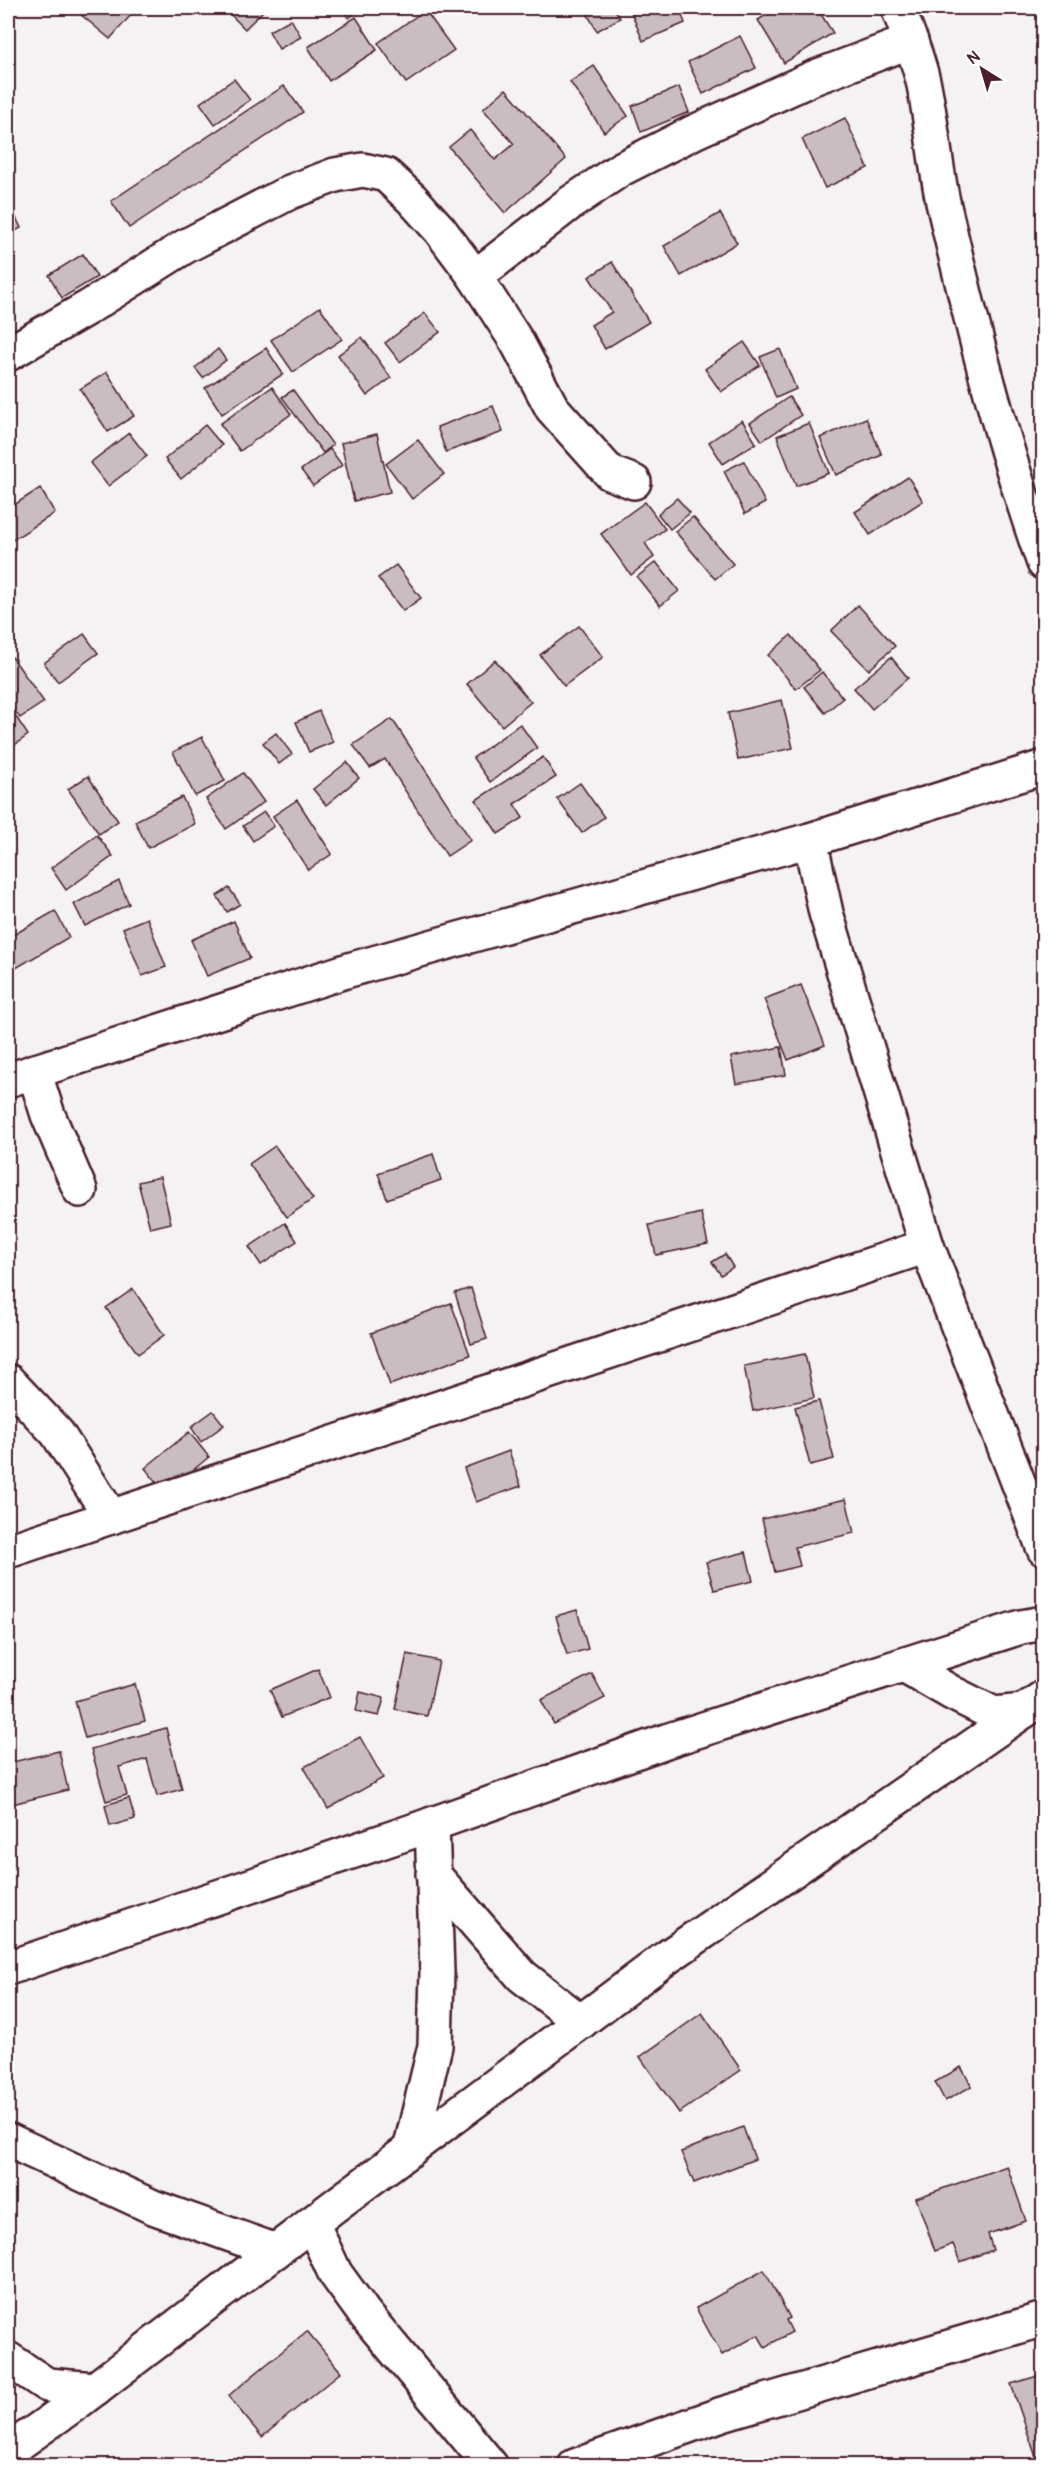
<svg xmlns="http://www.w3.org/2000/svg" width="1051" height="2473" viewBox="0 0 1051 2473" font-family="Pangolin,sans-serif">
	<rect width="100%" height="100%" fill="#f4f2f2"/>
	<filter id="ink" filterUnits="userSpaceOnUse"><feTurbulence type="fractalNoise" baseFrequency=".0167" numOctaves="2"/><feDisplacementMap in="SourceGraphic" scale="12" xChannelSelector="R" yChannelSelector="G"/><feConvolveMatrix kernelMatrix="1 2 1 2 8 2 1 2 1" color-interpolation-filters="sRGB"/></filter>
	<g filter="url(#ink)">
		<g fill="#cabdc1" stroke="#4a1f2b" stroke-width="1.5">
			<path d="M73 8H137L110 39Z"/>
			<path d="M224 8H266L245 29Z"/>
			<path d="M340 8H361L349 18Z"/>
			<path d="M584 8H614L620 18 597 31Z"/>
			<path d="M642 8H679L685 23 643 41 631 12Z"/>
			<path d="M778 8H817L833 33 784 63 758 20Z"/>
			<path d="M425 10 454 50 406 83 378 43Z"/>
			<path d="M356 17 377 50 329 81 308 47Z"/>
			<path d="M291 19 301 37 279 49 269 31Z"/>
			<path d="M740 36 756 68 703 94 688 62Z"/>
			<path d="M594 66 628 116 604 132 570 82Z"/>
			<path d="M234 79 250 100 215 124 200 103Z"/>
			<path d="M284 86 303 112 129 228 111 201Z"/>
			<path d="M679 87 689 112 641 132 632 106Z"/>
			<path d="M506 89 566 159 505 213 449 147 470 130 495 160 514 144 483 109Z"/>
			<path d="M845 118 868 168 825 188 802 139Z"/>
			<path d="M8 201 21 228 8 235Z"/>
			<path d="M720 213 737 243 681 276 664 246Z"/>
			<path d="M83 254 97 277 62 298 49 275Z"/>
			<path d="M612 262 649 322 605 349 591 325 612 312 589 277Z"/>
			<path d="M320 307 342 339 293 372 271 340Z"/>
			<path d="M425 313 440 332 400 362 385 343Z"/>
			<path d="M362 337 391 378 367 396 338 355Z"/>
			<path d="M744 342 760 365 721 392 705 369Z"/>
			<path d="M266 348 283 374 222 414 205 388Z"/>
			<path d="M218 349 226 360 203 378 195 368Z"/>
			<path d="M780 349 796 389 776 398 760 357Z"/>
			<path d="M107 372 134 416 108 432 80 389Z"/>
			<path d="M272 387 291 414 240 451 220 424Z"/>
			<path d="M293 390 333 445 323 453 282 397Z"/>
			<path d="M789 397 801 415 762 441 750 423Z"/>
			<path d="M493 406 503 432 446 452 437 427Z"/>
			<path d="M866 418 882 455 836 475 820 438Z"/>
			<path d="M742 420 756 443 723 464 709 442Z"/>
			<path d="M809 423 829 473 796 486 777 436Z"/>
			<path d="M205 425 222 445 181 479 165 459Z"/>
			<path d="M129 433 147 456 108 486 90 463Z"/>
			<path d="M377 434 390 492 354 501 341 443Z"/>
			<path d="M418 440 444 474 412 499 386 464Z"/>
			<path d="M330 449 342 465 313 486 301 470Z"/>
			<path d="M744 461 765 503 745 514 724 471Z"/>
			<path d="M908 477 923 501 870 535 855 512Z"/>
			<path d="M40 488 55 513 8 543V509Z"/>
			<path d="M677 498 690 513 670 529 658 514Z"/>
			<path d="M645 502 665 529 645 543 654 557 631 575 601 534Z"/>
			<path d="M693 517 733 564 715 579 675 531Z"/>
			<path d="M656 562 679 591 660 606 637 577Z"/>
			<path d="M396 565 421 598 403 611 378 578Z"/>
			<path d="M858 605 895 646 869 670 831 631Z"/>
			<path d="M579 626 603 657 564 686 540 655Z"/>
			<path d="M84 634 98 653 58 682 44 663Z"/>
			<path d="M791 635 820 670 796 689 768 655Z"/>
			<path d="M12 657 44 702 20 718 8 701V660Z"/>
			<path d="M891 657 908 678 872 709 854 688Z"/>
			<path d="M495 660 531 702 502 726 467 684Z"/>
			<path d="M822 672 843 698 825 713 804 687Z"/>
			<path d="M782 700 793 748 738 760 728 713Z"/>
			<path d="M319 711 333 742 309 752 296 722Z"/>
			<path d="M14 714 28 735 8 750V719Z"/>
			<path d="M392 719 471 840 447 856 385 759 370 768 353 745Z"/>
			<path d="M520 724 537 748 490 782 473 758Z"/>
			<path d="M276 733 292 754 279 764 263 743Z"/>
			<path d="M202 737 225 781 195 796 173 752Z"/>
			<path d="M543 757 556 777 514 804 523 818 498 834 476 800Z"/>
			<path d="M347 762 359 778 326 805 313 789Z"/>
			<path d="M243 773 264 802 226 829 206 799Z"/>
			<path d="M88 776 118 821 99 834 68 789Z"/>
			<path d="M580 783 604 817 582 833 557 799Z"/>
			<path d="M182 797 195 824 148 848 135 821Z"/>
			<path d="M297 800 332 854 308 870 273 816Z"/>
			<path d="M264 812 274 826 253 841 243 826Z"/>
			<path d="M97 835 113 856 66 890 51 868Z"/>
			<path d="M119 881 129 904 85 926 74 904Z"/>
			<path d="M229 888 240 904 227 912 217 896Z"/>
			<path d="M55 911 69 937 16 968 8 954V938Z"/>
			<path d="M147 918 166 967 142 976 123 928Z"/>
			<path d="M234 921 250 958 207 976 191 940Z"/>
			<path d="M801 985 825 1045 788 1060 764 999Z"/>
			<path d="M781 1047 786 1075 736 1084 731 1057Z"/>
			<path d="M275 1146 313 1199 287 1217 249 1164Z"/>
			<path d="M433 1154 441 1180 387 1199 378 1173Z"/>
			<path d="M160 1177 171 1223 150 1228 138 1182Z"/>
			<path d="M701 1213 708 1244 656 1255 649 1225Z"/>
			<path d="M285 1223 297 1241 261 1265 249 1247Z"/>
			<path d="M725 1254 733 1267 721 1275 712 1262Z"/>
			<path d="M471 1288 487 1339 471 1344 455 1293Z"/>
			<path d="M133 1289 164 1335 138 1354 106 1308Z"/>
			<path d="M451 1303 470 1355 390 1385 371 1333Z"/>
			<path d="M805 1354 814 1398 753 1411 744 1366Z"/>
			<path d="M819 1401 834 1459 810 1465 795 1407Z"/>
			<path d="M213 1411 224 1425 201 1442 191 1427Z"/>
			<path d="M189 1432 209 1457 165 1493 145 1468Z"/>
			<path d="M509 1451 521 1486 476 1502 464 1468Z"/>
			<path d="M846 1499 854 1533 795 1547 800 1566 775 1572 762 1519Z"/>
			<path d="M746 1552 753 1581 714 1590 706 1562Z"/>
			<path d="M577 1610 588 1649 567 1655 556 1616Z"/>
			<path d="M407 1654 439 1661 427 1716 395 1709Z"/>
			<path d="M318 1669 330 1697 282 1717 270 1690Z"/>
			<path d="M592 1674 605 1698 554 1724 541 1700Z"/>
			<path d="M135 1684 145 1721 85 1738 75 1701Z"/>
			<path d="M360 1692 384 1698 379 1716 356 1711Z"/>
			<path d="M166 1728 182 1789 157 1796 147 1759 119 1767 127 1795 106 1801 91 1749Z"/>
			<path d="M360 1737 383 1778 328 1809 304 1767Z"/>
			<path d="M59 1751 68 1790 12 1804 8 1784V1763Z"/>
			<path d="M129 1798 135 1819 110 1826 105 1805Z"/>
			<path d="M702 2013 741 2070 679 2113 640 2057Z"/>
			<path d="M961 2067 972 2086 945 2101 935 2082Z"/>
			<path d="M743 2127 755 2159 694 2183 681 2152Z"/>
			<path d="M1007 2166 1026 2221 988 2234 993 2250 960 2262 953 2244 935 2251 916 2198Z"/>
			<path d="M764 2270 790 2318 786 2320 792 2332 765 2347 758 2335 722 2355 696 2308Z"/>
			<path d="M307 2331 341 2372 262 2437 228 2396Z"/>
			<path d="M1044 2374V2455L1036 2457 1011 2384Z"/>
		</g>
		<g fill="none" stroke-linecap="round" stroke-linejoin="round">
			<defs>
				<g id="minor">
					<path d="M898 8C908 33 918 59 924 85 932 124 935 164 943 202 971 323 1002 445 1044 563"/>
					<path d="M475 277 569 204 621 169 694 132 813 78 911 41"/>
					<path d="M8 354 89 307 184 247 290 192 335 175 363 170 386 175 412 199 440 230 475 277 517 342 552 408 610 473 634 482"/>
					<path d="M810 840 826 913 927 1246 1044 1549"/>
					<path d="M34 1071 48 1115 80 1190"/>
					<path d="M8 1080 349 970 810 840 1044 767"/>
					<path d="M8 1381 57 1433 111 1517"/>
					<path d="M8 1551 927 1246"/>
					<path d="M904 1665 952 1693 994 1714 1024 1711"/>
					<path d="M433 1874 522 1976 581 2022"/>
					<path d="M8 1968 413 1831 666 1741 1021 1627 1044 1623"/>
					<path d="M8 2140 153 2207 276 2251"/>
					<path d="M410 2150 435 2046 437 1972 432 1824"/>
					<path d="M312 2223 335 2273 364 2313 491 2466"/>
					<path d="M8 2359 47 2385 95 2389"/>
					<path d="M8 2451 79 2401 333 2207 666 1958 1044 1697"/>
					<path d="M575 2466 722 2414 1044 2319"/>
				</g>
			</defs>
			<use href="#minor" stroke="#4a1f2b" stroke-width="38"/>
			<use href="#minor" stroke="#fff" stroke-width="33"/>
		</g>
	</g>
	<rect width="1051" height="2473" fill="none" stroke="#fff" stroke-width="30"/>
	<rect x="15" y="15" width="1021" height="2443" fill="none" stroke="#4a1f2b" stroke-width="2" filter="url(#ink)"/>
	<g transform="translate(982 69) rotate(323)" stroke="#ffffff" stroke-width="4.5" paint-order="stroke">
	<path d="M0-4.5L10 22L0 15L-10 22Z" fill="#4a1f2b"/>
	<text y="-9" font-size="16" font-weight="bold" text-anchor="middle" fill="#4a1f2b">N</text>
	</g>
</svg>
